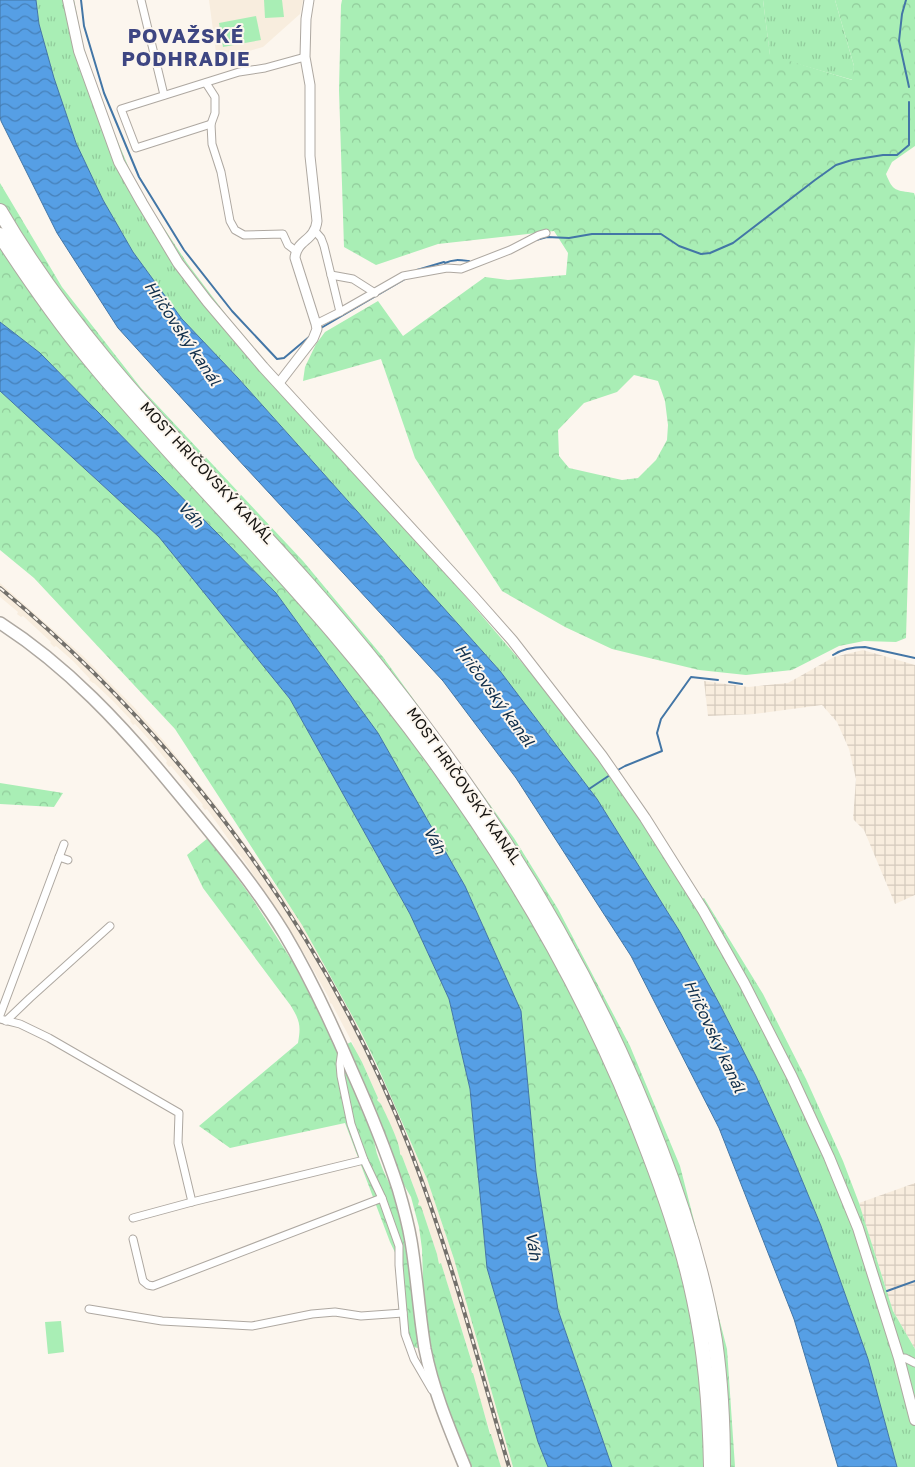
<svg xmlns="http://www.w3.org/2000/svg" width="915" height="1467" viewBox="0 0 915 1467" font-family="'Golos Text',sans-serif">
	<defs>
		<pattern id="industrial-grid" width="8" height="8" patternUnits="userSpaceOnUse" patternTransform="scale(1.25)"><rect width="8" height="8" fill="#f8edde"/><path d="M0 4h8M4 0v8" fill="none" stroke="#d4cabd"/></pattern>
		<pattern id="grass-tufts" width="24" height="20" patternUnits="userSpaceOnUse" patternTransform="scale(1.25)"><rect width="24" height="20" fill="#a9eeb5"/><path d="M3 7l-1-3M5 7V3M7 7l1-3M15 17l-1-3M17 17v-4M19 17l1-3" fill="none" stroke="#91cb9b"/></pattern>
		<pattern id="forest-crowns" width="20" height="18" patternUnits="userSpaceOnUse" patternTransform="scale(1.25)"><rect width="20" height="18" fill="#a9eeb5"/><path d="M2 6a3 3 0 1 1 6 0M12 15a3 3 0 1 1 6 0" fill="none" stroke="#91cb9b"/></pattern>
		<pattern id="water-waves" width="16" height="10" patternUnits="userSpaceOnUse" patternTransform="scale(1.25)"><rect width="16" height="10" fill="#569fe5"/><path d="M0 5q4-4 8 0t8 0" fill="none" stroke="#4680b8"/></pattern>
	</defs>
	<rect width="100%" height="100%" fill="#fcf6ee"/>
	<g fill="#f8edde">
		<path d="M209 0H303L300 14 263 47 217 60Z"/>
		<path d="M0 583 83 656 133 706 164 741 224 815 283 896 302 925 359 1028 386 1086 427 1179 454 1259 513 1467H501L471 1371 473 1365 441 1264H439L437 1254 427 1224 421 1207 418 1205 419 1201 402 1156 399 1153 400 1150 395 1137 381 1104 377 1100 378 1098 362 1062 355 1051 353 1044 335 1010 332 1004 330 1003 329 998 305 955 249 868 239 854 238 855 235 851 236 850 207 809 205 810 202 806 203 805 171 766 169 767 166 763 167 761 153 744 135 724 133 725 130 721 131 720 113 701 94 683H93L89 680 90 679 73 661 56 646 54 647 50 643 51 642 23 616 21 617 17 614 18 612 0 597Z"/>
	</g>
	<g fill="url(#industrial-grid)">
		<path d="M863 650 915 665V895L895 904 864 830 853 819 856 779 849 749 837 722 822 705 754 714 708 716 704 681 748 687 788 683 834 657Z"/>
		<path d="M915 1183V1349L893 1311 859 1203Z"/>
	</g>
	<g fill="url(#grass-tufts)">
		<path d="M36 0H74L83 45 102 104 131 173 154 213 187 263 227 316 552 698 619 787 693 904 704 898 763 994 806 1079 843 1161 859 1203 893 1311 915 1349V1467H897L868 1359 821 1226 790 1151 756 1076 720 1005 680 932 597 799 500 671 238 378 182 319 133 252 103 200 76 143 54 78 39 24Z"/>
		<path d="M763 0H835L854 66 853 80 770 56Z"/>
	</g>
	<g fill="url(#forest-crowns)" fill-rule="evenodd">
		<path d="M342 0H763L770 55 852 80 854 66 835 0H915V146L892 162 886 174C893 192 896 190 914 193L915 196V340L906 638 896 642 864 641 839 646 792 670 746 675 699 670 612 649 565 627 502 591 415 458 381 359 303 381 305 367 316 344 325 332 378 301 403 336 485 277 508 280 566 275 568 253 554 231 438 244 376 265 344 247 339 90 341 5ZM634 375 658 381 665 401 668 425 667 440 656 460 638 478 622 480 569 468 559 456 558 430 584 403 617 392Z"/>
		<path d="M0 183 62 287 141 388 303 561 383 657 514 838 558 909 630 1046 680 1166 727 1349 735 1467H612L558 1310 536 1172 521 1011 465 886 378 733 276 593 40 353 0 322Z"/>
		<path d="M0 391 159 537 290 699 410 914 449 999 470 1089 487 1268 538 1442 548 1467H513L454 1259 427 1179 377 1065 359 1028 327 970 302 925 175 729 34 578 0 550Z"/>
		<path d="M0 783 63 793 54 807 0 804Z"/>
		<path d="M208 838 252 898 294 964 336 1046 365 1115 373 1137 377 1154 383 1170 391 1187 402 1227 409 1270 418 1348 413 1347 408 1333 401 1265 390 1242 345 1123 230 1148 199 1126 298 1043C301 1026 300 1021 291 1006L203 888 187 855Z"/>
		<path d="M351 1042 362 1062 378 1098 377 1100 381 1104C386 1115 401 1144 400 1154L402 1156 419 1201 418 1205 421 1206 437 1254 439 1264 441 1263 473 1366 471 1369 472 1373H473L490 1434H491L501 1467H470L447 1410 432 1358 424 1308 422 1249 419 1227 411 1197 400 1178 364 1082 347 1044Z"/>
	</g>
	<g fill="#a9eeb5">
		<path d="M264 0H282L284 17 265 18Z"/>
		<path d="M256 16 261 40 223 47 219 23Z"/>
		<path d="M61 1321 64 1352 48 1354 45 1322Z"/>
	</g>
	<g fill="url(#water-waves)" stroke="#4376a6">
		<path d="M0 0H36L39 24 54 78 76 143 103 200 133 252 182 319 238 378 500 671 597 799 680 932 720 1005 756 1076 790 1151 821 1226 868 1359 897 1467H838L794 1319 719 1128 631 956 516 778 443 681 197 415 118 328 57 233 1 121 0 116Z"/>
		<path d="M0 322 40 353 276 593 378 733 465 886 521 1011 536 1172 558 1310 612 1467H548L538 1442 487 1268 470 1089 449 999 410 914 290 699 159 537 0 391Z"/>
	</g>
	<g fill="none" stroke-linecap="round" stroke-linejoin="round">
		<g stroke="#4376a6" stroke-width="2">
			<path d="M81 0 84 26 104 93 139 177 184 250 232 311 277 359 284 358 309 337"/>
			<path d="M906 0 902 14 899 41 909 87"/>
			<path d="M536 240 547 237 569 238 592 234H661L679 246 701 254 710 253 733 243 815 180 836 165 852 160 883 155H897L909 145V102"/>
			<path d="M417 270 444 262 445 263C453 259 460 260 469 261"/>
			<path d="M321 328 405 279"/>
			<path d="M833 655C842 649 854 647 865 647L915 658"/>
			<path d="M729 682 742 684"/>
			<path d="M616 771 625 766 662 751 657 733 661 719 691 677 718 680"/>
			<path d="M589 789 610 775"/>
			<path d="M887 1291 915 1281"/>
		</g>
		<defs>
			<g id="minor">
				<path d="M141 0 164 95"/>
				<path d="M206 83 215 97V113L211 124 212 144 221 172 230 221 235 230 244 235 283 234 288 245 296 251"/>
				<path d="M211 124 136 148 121 109 239 72 265 68 305 57"/>
				<path d="M315 231 321 238 324 246 340 312"/>
				<path d="M331 275 353 279 375 293"/>
				<path d="M316 324 340 312 403 276 447 268 461 269 510 250 539 235 546 233"/>
				<path d="M59 857 68 860"/>
				<path d="M0 1015 64 844"/>
				<path d="M0 1019 20 1024 49 1038 179 1113 178 1143 192 1202"/>
				<path d="M6 1021 30 998 110 926"/>
				<path d="M342 1050 340 1064 341 1076 351 1124 364 1160 382 1198 399 1246V1265L405 1334 414 1359 432 1390"/>
				<path d="M133 1218 192 1202 364 1160"/>
				<path d="M133 1239 143 1281 148 1285 153 1286 382 1198"/>
				<path d="M89 1309 162 1321 252 1326 312 1314 335 1312 361 1316 403 1313"/>
				<path d="M899 1358H905L915 1363"/>
			</g>
			<path id="tertiary" d="M279 383 313 339 317 329 316 324 295 258C296 240 315 241 317 221L310 156V85L305 57 306 19 309 0"/>
			<path id="secondary" d="M68 0 79 51 119 162 142 203 178 263 207 301 263 367 473 596 512 640 602 756 645 818 703 910 744 983 792 1077 829 1157 858 1228 899 1358 915 1420"/>
			<path id="primary" d="M0 623C67 666 122 725 173 787 212 834 252 881 284 933 310 977 332 1024 352 1071 369 1109 385 1148 398 1188 403 1205 408 1223 411 1241 417 1277 419 1313 425 1349 433 1390 449 1428 465 1467"/>
			<g id="motorway">
				<path d="M0 211C81 351 200 463 307 583 455 750 581 939 660 1148 684 1210 704 1275 715 1341 721 1383 723 1425 723 1467"/>
				<path d="M0 235C28 278 57 320 90 360 167 454 254 539 333 632 465 787 578 963 649 1154 667 1201 684 1250 694 1300 706 1355 710 1411 711 1467"/>
			</g>
		</defs>
		<use href="#minor" stroke="#aea8a1" stroke-width="9"/>
		<use href="#tertiary" stroke="#aea8a1" stroke-width="11"/>
		<use href="#secondary" stroke="#aea8a1" stroke-width="12"/>
		<use href="#primary" stroke="#aea8a1" stroke-width="14"/>
		<use href="#motorway" stroke="#aea8a1" stroke-width="16"/>
		<use href="#minor" stroke="#fff" stroke-width="7"/>
		<use href="#tertiary" stroke="#fff" stroke-width="9"/>
		<use href="#secondary" stroke="#fff" stroke-width="10"/>
		<use href="#primary" stroke="#fff" stroke-width="11"/>
		<use href="#motorway" stroke="#fff" stroke-width="14"/>
		<defs>
			<path id="rail" d="M0 588C181 738 324 930 410 1149 450 1253 478 1361 509 1467"/>
		</defs>
		<use href="#rail" stroke="#73706b" stroke-width="4"/>
		<use href="#rail" stroke="#fcf6ee" stroke-width="2" stroke-dasharray="5.5" stroke-linecap="butt"/>
	</g>
	<g text-anchor="middle" stroke-width="4" stroke-linejoin="round" paint-order="stroke">
		<g font-size="15" fill="#171512" stroke="#fcf6ee">
			<text transform="translate(207 473) rotate(47)" y="5">MOST HRIČOVSKÝ KANÁL</text>
			<text transform="translate(464 786) rotate(55)" y="5">MOST HRIČOVSKÝ KANÁL</text>
		</g>
		<g font-size="16" font-style="italic" fill="#102e4a" stroke="#fcf6ee">
			<text transform="translate(183 333) rotate(56)" y="6">Hričovský kanál</text>
			<text transform="translate(191 514) rotate(46)" y="6">Váh</text>
			<text transform="translate(495 695) rotate(54)" y="6">Hričovský kanál</text>
			<text transform="translate(435 840) rotate(62)" y="6">Váh</text>
			<text transform="translate(715 1036) rotate(65)" y="6">Hričovský kanál</text>
			<text transform="translate(534 1246) rotate(80)" y="6">Váh</text>
		</g>
		<g font-size="20" font-weight="bold" letter-spacing="1" fill="#3e4682" stroke="#fcf6ee">
			<text x="186" y="43">POVAŽSKÉ<tspan x="186" dy="23">PODHRADIE</tspan></text>
		</g>
	</g>
</svg>
